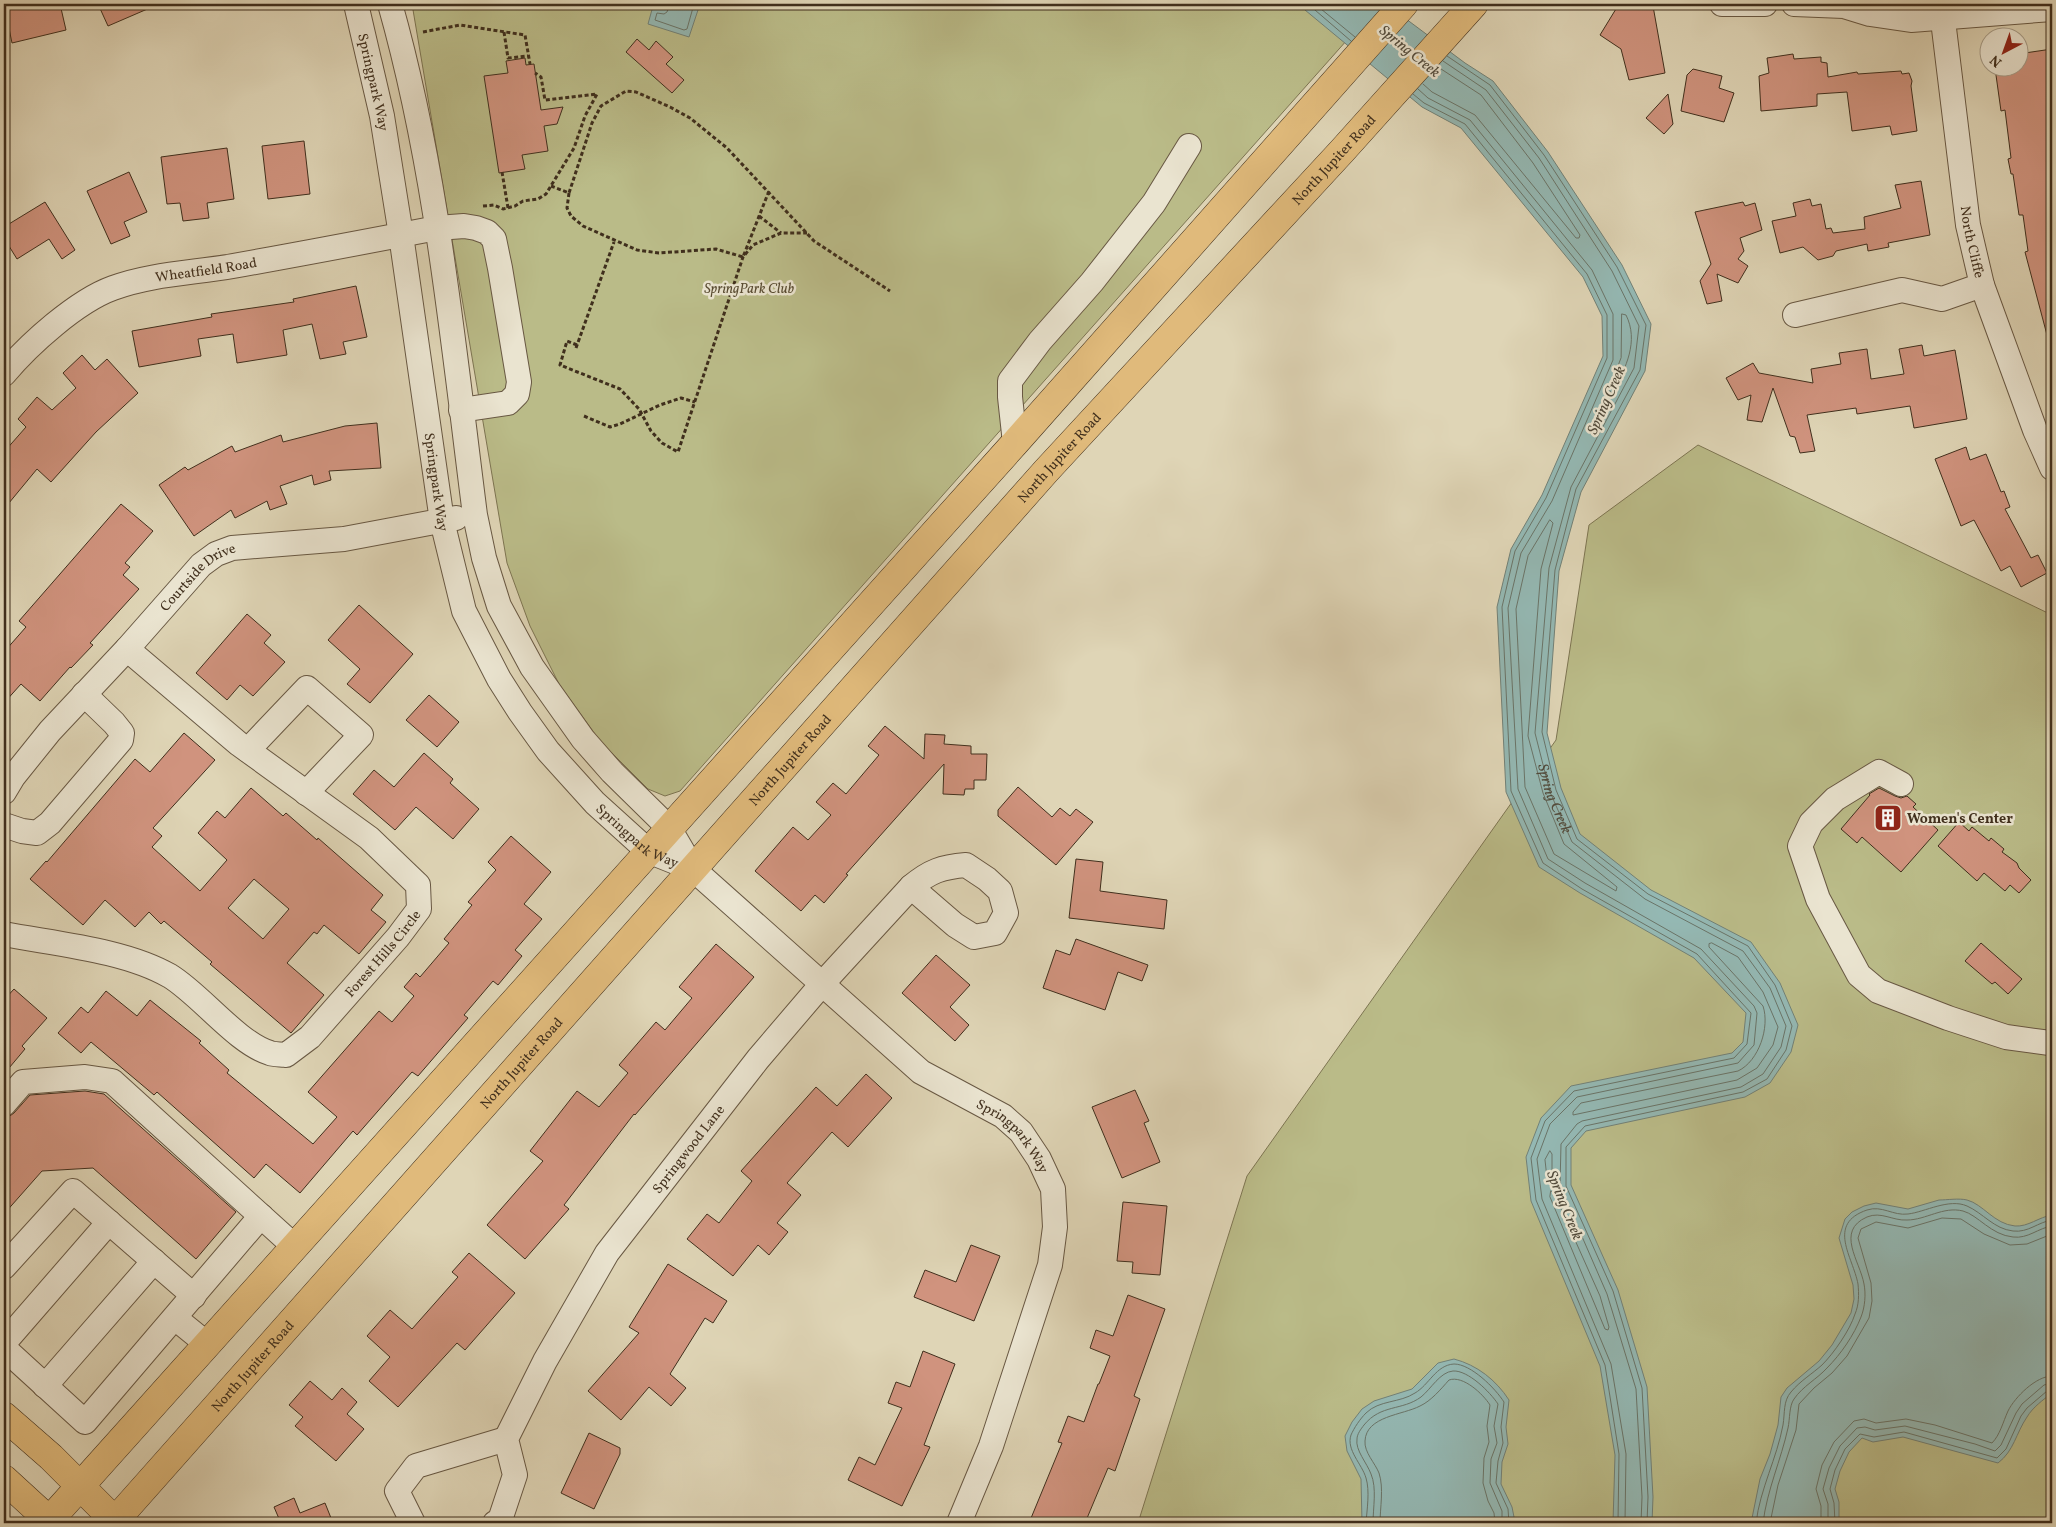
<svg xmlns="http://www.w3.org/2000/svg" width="2056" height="1527" viewBox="0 0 2056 1527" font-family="Vollkorn,serif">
	<rect width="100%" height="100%" fill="#dfd5b6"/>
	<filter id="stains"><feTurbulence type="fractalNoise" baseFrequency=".004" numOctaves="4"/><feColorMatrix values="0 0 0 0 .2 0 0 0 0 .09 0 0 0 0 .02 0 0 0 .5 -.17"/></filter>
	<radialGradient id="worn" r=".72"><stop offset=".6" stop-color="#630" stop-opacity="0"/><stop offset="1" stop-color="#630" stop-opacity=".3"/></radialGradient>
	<g fill="#babb88" stroke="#7d7552">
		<path d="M412 4H1379L680 791 665 796 648 789 600 741 559 684 530 626 507 563Z"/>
		<path d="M1698 445 2052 615V1523H1138L1247 1176 1556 740 1589 525Z"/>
	</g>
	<g fill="#94b8b3" stroke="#728177">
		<path d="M665 4H700L689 37 648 24 653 6 663 9Z"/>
		<path d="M1302 4H1386L1465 63 1493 81 1548 152 1622 265 1651 324 1645 371 1581 492 1559 571 1547 733 1561 788 1580 834 1651 890 1751 942 1780 983 1798 1025 1791 1052 1770 1083 1745 1097 1586 1131 1571 1148V1185L1618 1290 1647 1387 1653 1497 1652 1523H1613L1615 1455 1600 1366 1531 1201 1526 1157 1541 1118 1571 1086 1732 1053 1743 1042 1746 1013 1694 958 1580 893 1539 867 1506 792 1497 607 1511 549 1542 495 1603 356 1602 316 1583 277 1461 128 1422 107 1305 10Z"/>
		<path d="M1939 1200C1947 1200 1959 1198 1967 1200 1983 1204 1994 1224 2015 1226 2028 1227 2039 1217 2052 1215V1393C2043 1400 2033 1407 2027 1417 2016 1433 2014 1451 1998 1463L1903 1437 1873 1442 1862 1438 1849 1452 1840 1471 1835 1489 1839 1502V1523H1751L1760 1479 1770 1454 1778 1425 1781 1397 1787 1388 1819 1361 1832 1345 1851 1313 1854 1299 1853 1285 1839 1238 1845 1219 1852 1212 1864 1206 1876 1203 1908 1209Z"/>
		<path d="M1454 1359C1477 1365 1496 1380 1509 1400L1506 1427 1508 1444 1502 1462 1501 1484 1512 1507 1514 1517 1513 1523H1362L1361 1479 1347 1451 1345 1436 1352 1422 1362 1409 1374 1401 1412 1389 1438 1363Z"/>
	</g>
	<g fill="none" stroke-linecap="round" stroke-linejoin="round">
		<g stroke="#6a7468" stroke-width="1">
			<path d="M670 4 667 12 664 14 657 13 655 20 684 30 687 29 694 4"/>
			<path d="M1308 4 1351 41"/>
			<path d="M1315 4 1355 37"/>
			<path d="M1447 56 1490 85 1544 155 1617 267 1646 325 1640 370 1576 489 1555 570 1542 732 1556 790 1577 839 1648 894 1748 946 1775 985 1792 1026 1786 1050 1767 1079 1743 1092 1585 1126 1566 1147V1186L1613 1291 1642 1388 1648 1497 1647 1523"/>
			<path id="s1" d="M1443 61 1486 90 1539 158 1612 271 1639 326 1634 368 1571 487 1549 568 1535 733 1550 792 1572 842 1645 899 1743 951 1770 988 1786 1026 1781 1047 1763 1074 1741 1087 1582 1121 1577 1124 1561 1144 1560 1186 1607 1294 1636 1389 1642 1497 1641 1523"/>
			<path d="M1423 84 1432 92 1475 115 1576 238H1579L1580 235 1533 163 1481 95 1438 67"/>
			<path d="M1418 89 1428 98 1470 120 1592 270 1613 314V360L1552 501 1521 553 1508 608 1518 789 1548 859 1585 883 1701 949 1754 1006 1757 1013 1754 1045 1738 1063 1577 1097 1550 1124 1537 1159 1542 1199 1611 1364 1626 1454 1625 1523"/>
			<path d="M1413 94 1424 103 1465 124 1587 274 1607 315V358L1546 498 1515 551 1502 607 1511 791 1543 863 1582 889 1697 954 1751 1013 1747 1044 1734 1058 1574 1091 1545 1121 1531 1158 1536 1200 1605 1365 1619 1454 1618 1523"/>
			<path d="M1622 314 1626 315C1639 341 1626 368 1613 391L1611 393 1609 389 1621 358Z"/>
			<path d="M1550 520 1553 523 1541 569 1528 736 1543 793 1564 844 1617 887 1616 891 1554 854 1525 787 1516 609 1528 556Z"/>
			<path d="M1712 943 1738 957 1763 992 1778 1027 1773 1045 1757 1068 1737 1080 1573 1115V1112L1581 1103 1738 1071C1759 1061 1770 1027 1763 1006L1709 947V944Z"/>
			<path d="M1550 1151 1552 1154V1178L1550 1180 1547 1178 1545 1160Z"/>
			<path d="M1551 1191 1554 1193 1600 1296 1609 1327 1608 1330 1605 1329 1550 1197Z"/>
			<path d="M1366 1523C1367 1509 1370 1491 1366 1478 1362 1464 1346 1450 1351 1435 1354 1428 1360 1419 1366 1413 1379 1400 1400 1403 1415 1393 1429 1385 1436 1365 1454 1364 1471 1364 1495 1388 1504 1402L1501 1427 1503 1443 1498 1461 1496 1483 1508 1509 1509 1523"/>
			<path d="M1373 1523C1373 1508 1377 1488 1371 1474 1367 1463 1355 1450 1357 1439 1357 1434 1361 1429 1364 1425 1381 1404 1402 1411 1421 1397 1431 1389 1440 1372 1453 1371 1468 1370 1490 1392 1498 1404L1494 1426 1497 1443 1491 1459 1490 1483 1502 1511V1523"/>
			<path d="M1380 1523C1380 1508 1384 1488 1379 1473 1375 1463 1364 1452 1365 1441 1366 1416 1403 1415 1420 1406 1431 1401 1441 1389 1449 1380 1463 1375 1483 1394 1490 1405L1487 1426 1489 1442 1484 1458 1483 1483 1488 1501 1494 1513 1495 1523"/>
			<path d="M1756 1523C1760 1489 1777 1458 1783 1425 1785 1413 1783 1401 1791 1392 1800 1381 1812 1374 1822 1365 1834 1353 1850 1330 1855 1314 1859 1305 1859 1294 1858 1284 1853 1257 1826 1224 1867 1210 1882 1205 1893 1216 1908 1214 1925 1212 1949 1198 1967 1206 1983 1213 1994 1229 2013 1231 2028 1233 2038 1222 2052 1220"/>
			<path d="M1763 1523C1767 1490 1781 1460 1788 1428 1790 1419 1789 1406 1794 1399 1803 1386 1817 1379 1827 1368 1841 1354 1854 1335 1861 1317 1865 1307 1866 1294 1864 1284 1860 1261 1835 1231 1867 1217 1881 1211 1893 1221 1907 1220 1926 1220 1943 1206 1963 1211 1978 1215 1991 1235 2013 1237 2028 1239 2038 1228 2052 1226"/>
			<path d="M1770 1523 1778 1485 1796 1430 1799 1404 1814 1388 1832 1373 1847 1356 1869 1318 1872 1301 1871 1283 1858 1238 1861 1229 1876 1222 1908 1228 1942 1218 1961 1219 1984 1234 2010 1245 2027 1244 2052 1234"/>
			<path d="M1821 1523V1506L1816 1489 1822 1465 1834 1442 1854 1421 1864 1419 1876 1423 1906 1419 1935 1425 1992 1443C2000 1435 2003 1422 2008 1411 2015 1397 2036 1376 2052 1376"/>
			<path d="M1828 1523V1504L1823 1489 1829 1468 1840 1446 1857 1428 1865 1427 1875 1430 1905 1426 1975 1444 1995 1451 2001 1445 2016 1413 2022 1404 2044 1385 2052 1383"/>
			<path d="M1835 1523 1834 1503 1830 1489 1835 1470 1845 1449 1860 1434 1874 1437 1904 1432 1997 1458 2006 1449 2021 1416 2027 1408 2047 1391 2052 1389"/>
		</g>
	</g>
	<g fill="#d0937e" stroke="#402f1d" fill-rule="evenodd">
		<path d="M4 4H60L66 30 12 43Z"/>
		<path d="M98 4H159L108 26Z"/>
		<path d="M1619 4H1636L1643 8 1653 6 1665 73 1629 80 1621 49 1600 35Z"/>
		<path d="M637 39 649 50 656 41 673 57 666 64 684 80 672 93 626 52Z"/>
		<path d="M2052 49V73L2047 74 2052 109V334L2047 335 2025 252 2028 251 2023 215H2019L2013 174H2011L2008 159 2011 158 2005 110 2001 111 1995 68H2018V54Z"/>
		<path d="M1793 54 1794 59 1821 57V62L1827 63 1828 77 1857 72 1858 74 1901 71 1902 74 1909 73 1912 81 1911 86 1917 131 1892 135 1890 126 1852 131 1847 92 1817 94V106L1761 111 1759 76 1769 73 1767 58Z"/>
		<path d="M525 58 526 65 534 64 541 110 563 107 557 124 544 126 548 151 522 155 525 169 499 173 484 76 508 73 506 61Z"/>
		<path d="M1693 69 1722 76 1719 88 1734 93 1724 122 1681 111 1687 75Z"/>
		<path d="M1668 94 1673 124 1664 134 1646 118Z"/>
		<path d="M304 141 310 194 268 199 262 146Z"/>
		<path d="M227 148 234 199 207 203 209 218 183 221 180 203 167 204 161 157Z"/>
		<path d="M129 172 147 212 124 222 130 236 111 244 87 191Z"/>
		<path d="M1921 181 1930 235 1888 243 1889 247 1868 251 1867 244 1836 251 1833 256 1818 260 1803 247 1780 253 1772 221 1796 216 1793 203 1810 199 1812 206 1821 204 1826 229 1831 228 1833 233 1865 229 1864 217 1901 208 1895 185Z"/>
		<path d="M45 202 75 250 62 259 49 239 17 259 4 238V227Z"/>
		<path d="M1743 202 1745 206 1755 203 1762 230 1740 238 1744 251 1738 259 1748 266 1738 283 1717 274 1722 301 1707 304 1700 281 1711 264 1695 212Z"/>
		<path d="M356 286 367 337 343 342 346 354 320 359 312 324 283 330 287 355 237 363 233 334 198 339 201 356 139 367 132 331 212 317 211 314 294 302 293 299Z"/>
		<path d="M1922 345 1924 356 1955 350 1967 419 1914 428 1910 406 1857 414 1856 408 1807 415 1815 451 1800 453 1795 437 1790 436 1773 388 1762 422 1747 420 1751 395 1738 400 1726 378 1753 363 1759 373 1813 383 1811 369 1841 364 1839 353 1867 349 1871 379 1904 374 1899 349Z"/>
		<path d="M82 355 95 370 107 359 138 393 96 432 51 482 37 469 4 509V452L26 427 18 419 37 397 52 410 76 388 63 373Z"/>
		<path d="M377 423 381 468 329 471 331 480 314 485 312 475 280 486 287 504 270 510 267 501 235 518 231 510 194 536 159 485 185 467 188 470 232 446 235 452 281 435 283 442 345 426Z"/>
		<path d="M1966 447 1970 460 1986 454 2001 492 2004 491 2010 507 2005 509 2031 558 2038 555 2047 573 2021 587 2010 566 2001 571 1974 520 1961 526 1935 459Z"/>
		<path d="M121 504 153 531 125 563 130 567 123 575 139 589 90 643 93 645 71 668 70 667 40 701 21 684 4 703V652L26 627 19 621Z"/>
		<path d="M359 605 413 654 370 703 347 684 360 669 328 640Z"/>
		<path d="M247 614 271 635 264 643 285 662 253 696 240 685 227 700 196 673Z"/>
		<path d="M429 695 459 722 437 747 406 720Z"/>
		<path d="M885 726 924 759 925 734 945 735 944 744 971 746V754H987L986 780H974V789H965L964 795 943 794 944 764 846 874 848 875 824 903 815 895 801 911 755 871 793 827 808 840 831 815 816 802 833 783 846 794 879 755 868 746Z"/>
		<path d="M184 733 215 760 153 828 162 836 152 847 200 891 227 860 198 833 217 811 225 818 251 788 283 816 286 813 317 840 318 838 383 895 371 910 386 922 359 954 324 925 317 934 314 932 287 963 324 995 291 1033 210 964 212 962 164 921 161 924 149 912 135 927 105 900 83 925 30 879 46 861 47 862 135 759 150 772ZM254 879 289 909 263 939 228 908Z"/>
		<path d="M424 753 453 779 450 783 479 809 453 839 416 807 395 830 353 794 374 770 394 787Z"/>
		<path d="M1018 787 1052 817 1060 808 1070 816 1076 809 1093 822 1056 865 998 816V810Z"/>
		<path d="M1879 788 1895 796 1901 798 1907 796 1916 804 1913 807 1938 830 1901 872 1862 837 1857 843 1841 829 1870 795 1869 794Z"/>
		<path d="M1959 822 1969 831 1972 827 1989 841 1991 838 2004 849 2002 852 2017 863 2019 868 2031 880 2019 893 2010 885 2005 891 1984 873 1977 881 1938 846Z"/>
		<path d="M511 836 551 872 524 904 542 919 515 950 522 956 498 985 493 981 464 1015 468 1018 418 1076 412 1072 357 1135 353 1131 300 1193 266 1164 254 1178 157 1092 154 1095 91 1042 81 1053 58 1033 81 1007 88 1013 106 991 137 1016 150 1000 201 1041 199 1043 229 1070 227 1073 313 1144 337 1117 308 1092 379 1011 392 1022 414 996 404 987 416 973 420 977 449 943 444 939 472 905 468 902 496 870 488 862Z"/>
		<path d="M1076 859 1103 862 1100 891 1167 900 1164 929 1069 918Z"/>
		<path d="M1076 939 1148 965 1142 981 1118 972 1105 1010 1043 988 1056 950 1070 955Z"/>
		<path d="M1981 943 2022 979 2008 994 1995 982 1992 984 1965 961Z"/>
		<path d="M716 944 754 977 635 1115 634 1114 564 1205 569 1209 525 1259 487 1225 543 1161 530 1151 577 1091 599 1107 628 1073 619 1065 656 1022 665 1030 692 998 679 987Z"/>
		<path d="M936 955 970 985 950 1007 969 1025 955 1041 902 993Z"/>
		<path d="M14 989 47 1018 22 1046 25 1049 4 1074V1000Z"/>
		<path d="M866 1074 892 1098 848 1147 832 1132 787 1183 801 1195 777 1223 788 1232 769 1255 758 1245 733 1276 687 1239 707 1214 719 1223 752 1181 741 1171 816 1087 837 1106Z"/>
		<path d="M1135 1090 1149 1121 1144 1123 1160 1162 1122 1178 1092 1107Z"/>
		<path d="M85 1091 104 1094 236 1212 196 1259 93 1168 42 1171 4 1214V1120L14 1113 30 1095Z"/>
		<path d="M1123 1202 1167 1206 1160 1275 1132 1273 1133 1262 1117 1261Z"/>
		<path d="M971 1245 1000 1256 974 1321 914 1297 925 1270 956 1282Z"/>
		<path d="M469 1253 515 1293 465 1350 457 1343 398 1407 369 1381 390 1357 367 1336 390 1310 412 1329 458 1277 452 1272Z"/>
		<path d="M668 1264 727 1301 713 1323 705 1318 670 1374 686 1388 671 1406 649 1387 621 1420 588 1391 639 1333 629 1327Z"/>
		<path d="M1128 1295 1165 1309 1134 1396 1140 1399 1115 1471 1108 1468 1085 1523H1029L1062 1443 1058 1442 1068 1416 1084 1422 1098 1384H1099L1110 1356 1090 1348 1096 1330 1113 1336Z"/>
		<path d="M923 1351 955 1364 924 1445 930 1447 902 1506 848 1480 859 1457 875 1465 902 1408 888 1403 896 1382 910 1387Z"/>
		<path d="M310 1381 332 1400 342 1388 357 1402 347 1414 364 1429 336 1461 295 1426 303 1417 289 1405Z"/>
		<path d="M589 1433 620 1448V1454L594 1509 561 1493Z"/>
		<path d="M294 1498 300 1513 325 1503 333 1523H277L280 1521 274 1507Z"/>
	</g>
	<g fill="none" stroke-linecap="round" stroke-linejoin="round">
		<defs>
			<g id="minor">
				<path id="s2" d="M356 4 382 116 401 235 442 521 464 611 499 679 520 712 548 751 595 803 648 851 693 869 921 1072 1003 1116 1021 1132 1039 1159 1053 1189 1055 1227 1050 1265 991 1446 959 1523"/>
				<path d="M390 4C437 170 453 344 475 515L484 558 499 606 532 667 583 739 612 772 669 828 693 869"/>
				<path d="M1722 4H1765"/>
				<path d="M1794 4 1844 6 1870 14 1911 20 2052 9"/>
				<path id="s3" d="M1941 4 1968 225 1982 285 2035 430 2052 468"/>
				<path d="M1795 315 1902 290 1942 299 1982 285"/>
				<path id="s4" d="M4 374C29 344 77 301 113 288 151 274 193 273 233 266 301 254 369 241 437 228L464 226 476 228 487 232 494 239 500 268 519 382 517 394 508 403 461 410"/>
				<path d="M1015 443 1010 397V381L1040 341 1092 282 1154 203 1189 146"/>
				<path d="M248 750 307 688 361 735 306 793"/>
				<path d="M1901 784 1879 772 1835 799 1811 823 1800 846 1818 899 1859 975 1878 991 1948 1018 2006 1037 2050 1043 2052 1042"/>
				<path id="s5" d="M4 792 13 777 50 731 127 649 201 565 216 554 232 548 344 539 456 518"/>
				<path d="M4 825 22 831 37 833 50 823 121 740 122 733 114 723 84 694"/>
				<path d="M966 865 987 879 1000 891 1006 913 995 933 974 937 955 925 911 887C930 871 942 867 966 865Z"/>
				<path id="s6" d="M4 934C56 944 125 950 170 976 201 995 237 1043 270 1053 275 1055 281 1054 286 1055L310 1037 398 937 419 909 418 885 369 838 239 744 127 649"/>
				<path d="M4 1104 23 1082 85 1077 112 1081 294 1246"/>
				<path d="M4 1267 73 1191 194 1296"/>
				<path d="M175 1318 207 1344"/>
				<path d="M4 1343 109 1222"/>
				<path d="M4 1348 85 1422 261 1216"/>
				<path d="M45 1386 154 1261"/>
				<path d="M413 1523 397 1491 416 1466 506 1439"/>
				<path id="s7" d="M495 1523 500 1520 515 1475 506 1439 545 1361 607 1253 758 1059 822 984 911 887"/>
			</g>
			<g id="major">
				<path d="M4 1416 51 1457 115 1521"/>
				<path d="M4 1479 52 1523"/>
				<path d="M47 1523 1015 443 1404 4"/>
				<path id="s8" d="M113 1523 1046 471 1342 151 1474 4"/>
			</g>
		</defs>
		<use href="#minor" stroke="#685843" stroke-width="26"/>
		<use href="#major" stroke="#402f1d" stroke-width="29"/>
		<g stroke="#402f1d" stroke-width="3" stroke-dasharray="4 2.5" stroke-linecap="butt">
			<path d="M423 32 460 25 525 35 530 64"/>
			<path d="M504 32 508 58 528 56"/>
			<path d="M502 172 508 208"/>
			<path d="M551 186 569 193 592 123 601 106 626 91 636 92 670 107 690 118 727 148 814 241 890 291"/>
			<path d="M569 193 567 208 571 216 583 226 637 250 659 253 716 249 743 257 769 191"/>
			<path d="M483 206 494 205 503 209 515 206 523 201 538 199 546 194 574 148 585 116 597 94 545 100 541 77 535 73"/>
			<path d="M759 216 781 233"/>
			<path d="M577 345 567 341 560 365 620 389 639 409 651 431 662 443 678 452 743 257 753 245 781 233H807"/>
			<path d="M576 348 614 242"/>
			<path d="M584 416 610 427 620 424 660 405 681 398 695 402"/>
		</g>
		<use href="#minor" stroke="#eae4d0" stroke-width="24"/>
		<use href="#major" stroke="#e0ba7b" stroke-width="28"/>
	</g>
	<defs>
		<symbol id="building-square" viewBox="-11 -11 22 22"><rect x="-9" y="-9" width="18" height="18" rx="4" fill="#8f2418" stroke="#eae4d0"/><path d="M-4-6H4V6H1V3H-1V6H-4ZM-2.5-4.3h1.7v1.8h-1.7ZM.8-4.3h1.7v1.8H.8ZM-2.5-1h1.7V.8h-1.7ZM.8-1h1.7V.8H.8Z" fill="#fff"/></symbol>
	</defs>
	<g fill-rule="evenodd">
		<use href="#building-square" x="1872" y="802" width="32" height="32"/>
	</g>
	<g text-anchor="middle" stroke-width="5" stroke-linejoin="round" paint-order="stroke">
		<g font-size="14" fill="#402f1d" stroke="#eae4d0">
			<text dy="5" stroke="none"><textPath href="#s2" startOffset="80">Springpark Way</textPath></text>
			<text dy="5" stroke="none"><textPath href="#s8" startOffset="1830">North Jupiter Road</textPath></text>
			<text dy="5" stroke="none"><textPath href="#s3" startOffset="240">North Cliffe</textPath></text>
			<text dy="5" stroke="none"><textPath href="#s4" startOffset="235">Wheatfield Road</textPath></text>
			<text dy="5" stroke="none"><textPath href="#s8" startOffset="1425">North Jupiter Road</textPath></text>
			<text dy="5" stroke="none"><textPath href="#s2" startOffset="485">Springpark Way</textPath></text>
			<text dy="5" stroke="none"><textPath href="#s5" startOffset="291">Courtside Drive</textPath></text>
			<text dy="5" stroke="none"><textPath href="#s8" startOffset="1020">North Jupiter Road</textPath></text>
			<text dy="5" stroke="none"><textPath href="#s2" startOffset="905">Springpark Way</textPath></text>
			<text dy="5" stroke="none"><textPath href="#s6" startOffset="456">Forest Hills Circle</textPath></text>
			<text dy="5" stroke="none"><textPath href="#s8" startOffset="615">North Jupiter Road</textPath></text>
			<text dy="5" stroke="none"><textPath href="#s2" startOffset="1390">Springpark Way</textPath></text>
			<text dy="5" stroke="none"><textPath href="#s7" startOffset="434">Springwood Lane</textPath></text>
			<text dy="5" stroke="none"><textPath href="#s8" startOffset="210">North Jupiter Road</textPath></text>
		</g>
		<g font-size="14" font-style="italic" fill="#584b32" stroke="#eae4d0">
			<text x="749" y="293">SpringPark Club</text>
		</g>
		<g font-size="14" font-weight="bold" fill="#402f1d" stroke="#eae4d0" text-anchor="start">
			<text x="1907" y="823">Women's Center</text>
		</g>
		<g font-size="15" font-style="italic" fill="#514a3b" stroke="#eae4d0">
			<text transform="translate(1410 51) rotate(39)" y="5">Spring Creek</text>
			<text transform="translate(1606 400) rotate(-66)" y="5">Spring Creek</text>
			<text dy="5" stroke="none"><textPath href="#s1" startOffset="829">Spring Creek</textPath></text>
			<text transform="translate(1565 1205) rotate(68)" y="5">Spring Creek</text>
		</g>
	</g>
	<rect width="2056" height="1527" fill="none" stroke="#dfd5b6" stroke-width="20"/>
	<rect x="5" y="5" width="2046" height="1517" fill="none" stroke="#402f1d" stroke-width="2.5"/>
	<rect x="10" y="10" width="2036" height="1507" fill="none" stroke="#402f1d"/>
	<g transform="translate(2004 52) rotate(221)"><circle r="24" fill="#eae4d0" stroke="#a69c88"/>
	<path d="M0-4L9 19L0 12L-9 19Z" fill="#8f2418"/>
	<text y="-8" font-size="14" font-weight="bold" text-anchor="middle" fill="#402f1d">N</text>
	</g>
	<rect width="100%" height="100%" filter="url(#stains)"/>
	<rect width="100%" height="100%" fill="url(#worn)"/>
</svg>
